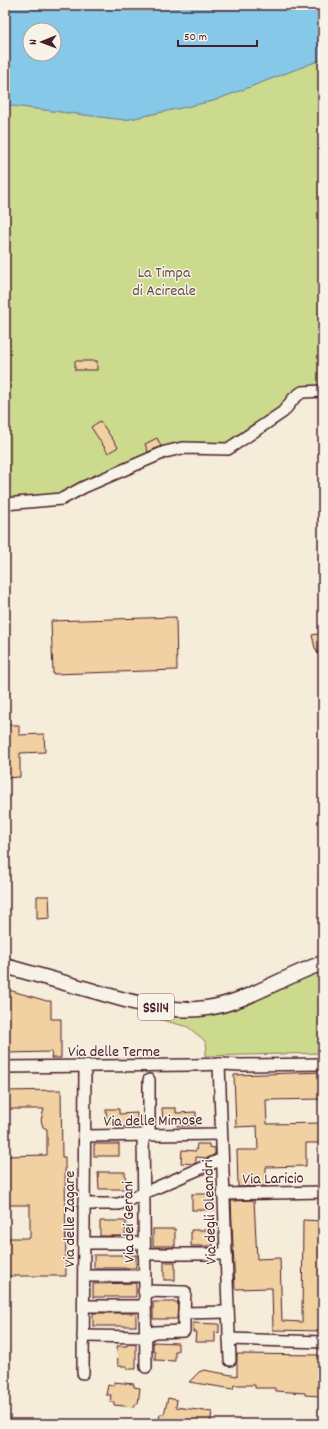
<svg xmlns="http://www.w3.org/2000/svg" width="328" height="1429" viewBox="0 0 328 1429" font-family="Dekko,sans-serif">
	<rect width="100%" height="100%" fill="#f6ecda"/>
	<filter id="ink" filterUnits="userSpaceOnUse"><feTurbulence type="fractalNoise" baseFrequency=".025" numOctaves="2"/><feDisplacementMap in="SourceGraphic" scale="8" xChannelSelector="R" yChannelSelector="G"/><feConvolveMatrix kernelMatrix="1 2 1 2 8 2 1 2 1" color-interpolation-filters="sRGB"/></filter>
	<g filter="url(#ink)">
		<g fill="#ccda8e" stroke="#8b7c5c">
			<path d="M323 59V388L291 395 272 414 226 444 180 443 61 496 5 501V105L125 120 213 101Z"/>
			<path d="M323 968V1053L205 1056 207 1047 204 1040 188 1027 143 1015 170 1017 209 1015 237 1006Z"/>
		</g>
		<path fill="#86c8e7" stroke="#6e849c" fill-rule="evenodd" d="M5 5H323V59L213 101 125 120 5 105ZM30 30H54V54H30Z"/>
		<g fill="#f1d0a2" stroke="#4a1f2b">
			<rect x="75" y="361" width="22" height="9"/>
			<path d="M100 421 118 447 108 453 91 427Z"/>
			<path d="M157 438 161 446 148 452 145 444Z"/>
			<path d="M176 617 177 670 53 674 51 621Z"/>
			<path d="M323 633V663L315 648 312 635Z"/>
			<path d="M5 725H19V735L44 734 45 752 20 753V777L5 778Z"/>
			<path d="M37 896H49L50 918 37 919Z"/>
			<path d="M5 989 47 1001H51V1019H61V1058H51L52 1052 5 1053Z"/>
			<path d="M323 1072V1099L266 1100 267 1124 323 1123V1143H306V1166L266 1167V1186L238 1187 237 1150H258L257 1126 236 1127 234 1075Z"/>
			<path d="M61 1090 62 1157H65L66 1276H5V1238H30V1205H5V1156L47 1155V1129L43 1127 41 1120 44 1109H5V1091Z"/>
			<path d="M162 1108H176V1113L196 1112V1125L177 1126V1122L163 1123Z"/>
			<path d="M106 1109H119V1114L137 1113V1126L119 1127V1122L107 1123Z"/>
			<rect x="94" y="1144" width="25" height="12"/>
			<path d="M197 1144H209V1147L215 1148V1154L208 1158 196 1157V1163L194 1164 181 1163 182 1150 196 1151Z"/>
			<path d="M98 1172H125L126 1189H99Z"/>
			<rect x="192" y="1194" width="22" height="16"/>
			<path d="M254 1200 257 1259 280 1258 282 1321 302 1322 303 1220 323 1221V1331L273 1330 272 1288 235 1289 231 1201Z"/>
			<path d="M100 1221H126L125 1236H100Z"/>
			<rect x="153" y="1229" width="22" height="17"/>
			<path d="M191 1230H214L213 1246H191Z"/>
			<rect x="94" y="1255" width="42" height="13"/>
			<rect x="164" y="1262" width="11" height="18"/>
			<path d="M136 1283V1297H93V1284Z"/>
			<path d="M153 1302H178L177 1319H153Z"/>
			<rect x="93" y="1313" width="43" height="13"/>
			<path d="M193 1323 219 1324V1333L215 1332V1342H195L196 1332H193Z"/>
			<path d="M153 1342 178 1343V1351H175V1361L155 1360V1351H153Z"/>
			<path d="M127 1344H136V1369H127V1366H118L117 1346H127Z"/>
			<path d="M237 1354 320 1355V1359H323V1394H319V1396L305 1395V1393L275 1391V1388H255V1385H234L233 1389 189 1382 199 1372 204 1370 237 1376Z"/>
			<path d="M114 1382 134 1384V1387L140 1388 138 1404H135L134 1407 114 1405V1402H110L111 1395H106L108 1385 114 1386Z"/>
			<path d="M168 1398 177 1400 176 1407 212 1412 210 1424 173 1420V1424H158L160 1414H164Z"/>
		</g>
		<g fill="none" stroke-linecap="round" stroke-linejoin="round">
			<defs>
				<g id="minor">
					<path d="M5 504 62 499 84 487 165 452 182 448 228 449 283 412 294 398 302 392 323 391"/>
					<path d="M219 1064 230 1360"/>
					<path d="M5 1067 192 1065 223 1064 240 1065 323 1064"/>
					<path d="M85 1136 221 1134"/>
					<path d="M223 1194 323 1192"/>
					<path d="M84 1204H119L222 1159"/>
					<path d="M84 1243H144"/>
					<path d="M144 1254H226"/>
					<path d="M84 1276H144"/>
					<path d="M144 1291 185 1292 184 1313"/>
					<path d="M84 1306H145"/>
					<path d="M83 1336 145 1337 154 1332 184 1331V1313L228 1312"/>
					<path d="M229 1339 323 1342"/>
					<path d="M146 1367 143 1135 149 1131V1080"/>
					<path d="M83 1373 85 1066"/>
				</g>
				<path id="major" d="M5 966C33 974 62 982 90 990 127 1001 168 1014 207 1008 247 1002 284 976 323 963"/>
			</defs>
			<use href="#minor" stroke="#4a1f2b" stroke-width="14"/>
			<use href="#major" stroke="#4a1f2b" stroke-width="17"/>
			<use href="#minor" stroke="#f7f3e8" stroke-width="11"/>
			<use href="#major" stroke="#f7f3e8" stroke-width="14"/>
		</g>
	</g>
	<g text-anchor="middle" stroke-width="3" stroke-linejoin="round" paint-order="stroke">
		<rect fill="#f7f3e8" stroke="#7e5f64" stroke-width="1" x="138" y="994" width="36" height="26" rx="3"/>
		<g font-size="15" font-weight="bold" fill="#4a1f2b">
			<text x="156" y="1012">SS114</text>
		</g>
		<g font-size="16" fill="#6a4e44" stroke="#f7f3e8">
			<text x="164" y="277">La Timpa<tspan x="164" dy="18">di Acireale</tspan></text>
		</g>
		<g font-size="16" fill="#4a1f2b" stroke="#f7f3e8">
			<text x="114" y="1056">Via delle Terme</text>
			<text transform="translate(153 1119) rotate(-1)" y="6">Via delle Mimose</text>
			<text transform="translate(273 1177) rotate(-1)" y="6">Via Laricio</text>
			<text transform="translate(208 1212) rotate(-92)" y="6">Via degli Oleandri</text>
			<text transform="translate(68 1219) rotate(-90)" y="6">Via delle Zagare</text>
			<text transform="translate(127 1222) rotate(-91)" y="6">Via dei Gerani</text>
		</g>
	</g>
	<rect width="328" height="1429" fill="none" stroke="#f7f3e8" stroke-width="20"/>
	<rect x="10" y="10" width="308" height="1409" fill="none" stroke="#4a1f2b" stroke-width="1.5" filter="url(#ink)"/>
	<g transform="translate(42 42) rotate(269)"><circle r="19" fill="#f7f3e8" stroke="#b29e9c"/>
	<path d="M0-3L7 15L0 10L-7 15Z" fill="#4a1f2b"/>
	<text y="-6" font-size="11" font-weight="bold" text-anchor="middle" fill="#4a1f2b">N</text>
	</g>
	<path d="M178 40v6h79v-6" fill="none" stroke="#4a1f2b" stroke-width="2"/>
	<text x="184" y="40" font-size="12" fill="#4a1f2b" stroke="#f7f3e8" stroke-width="3" paint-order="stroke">50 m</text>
</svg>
